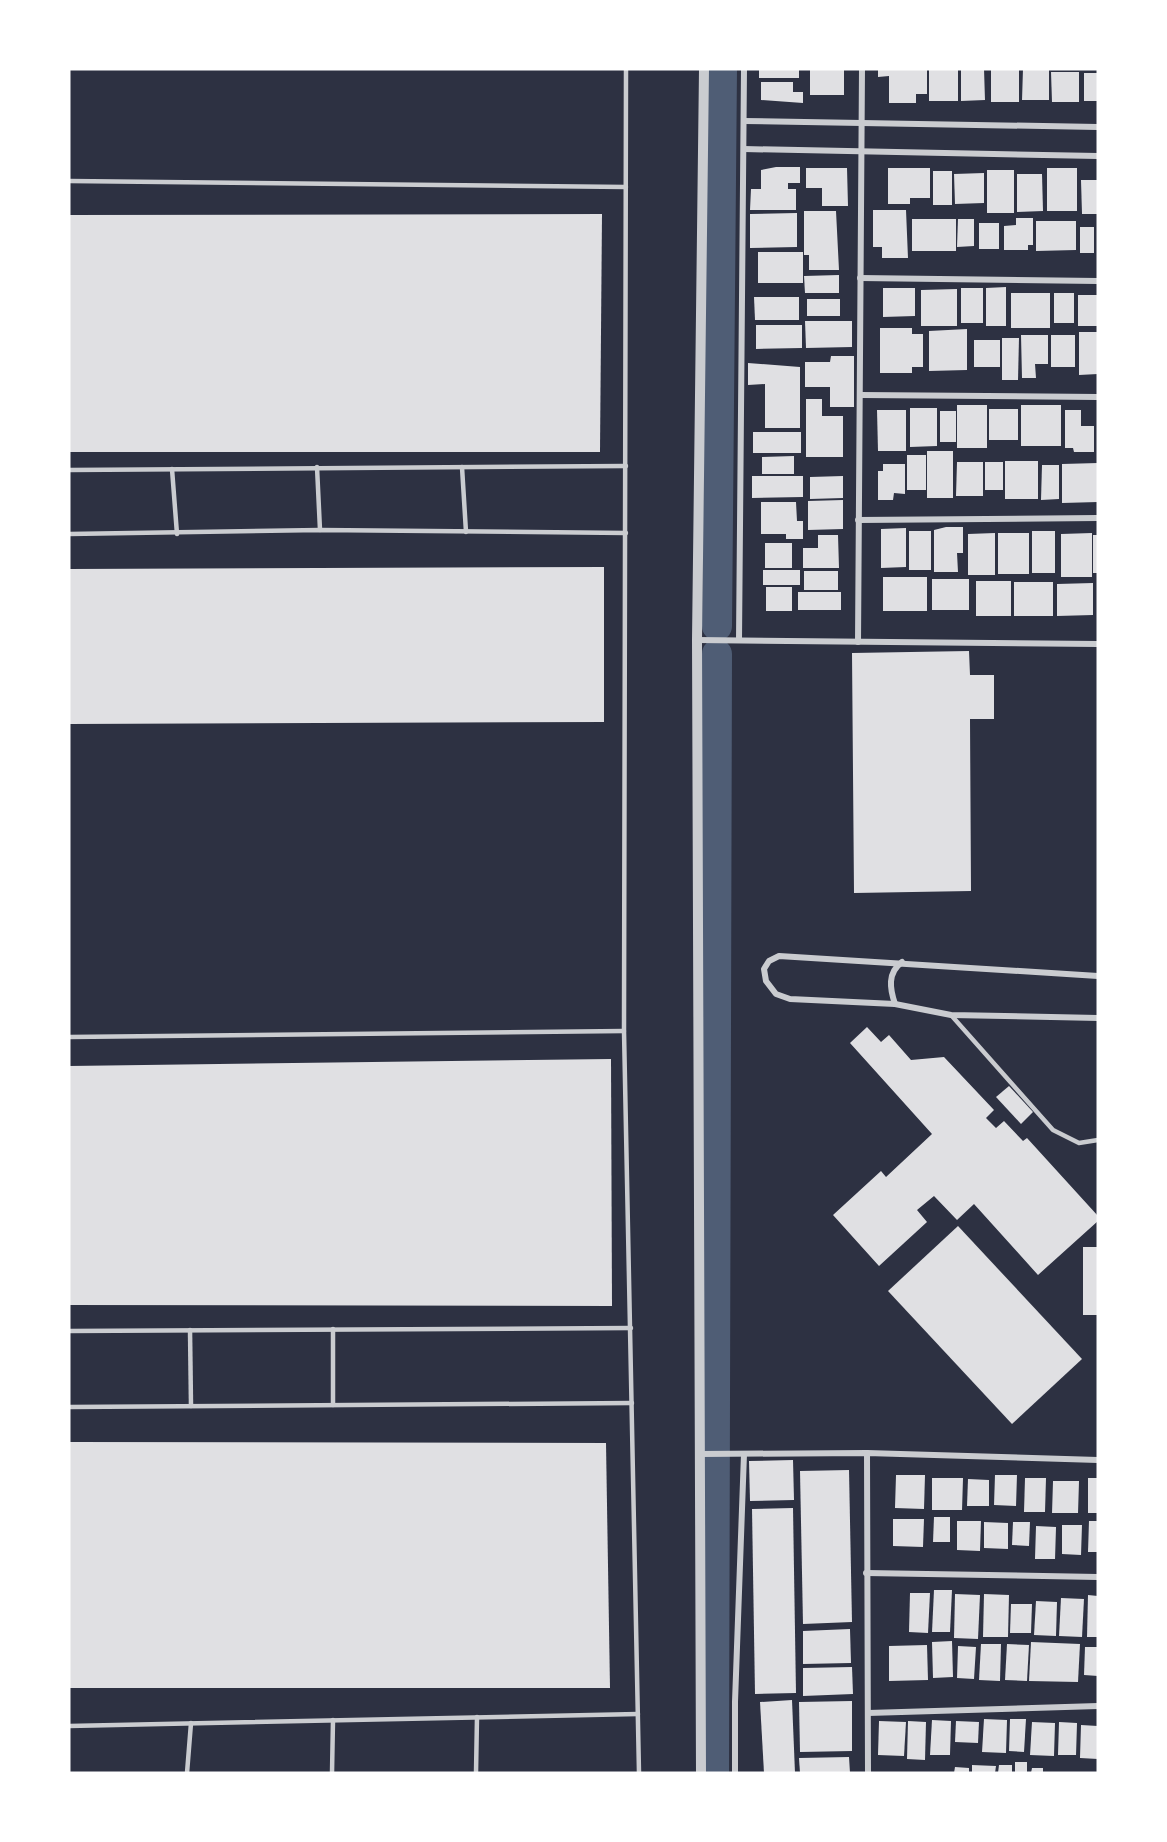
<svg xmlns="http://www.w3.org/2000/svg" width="1167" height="1842" viewBox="0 0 1167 1842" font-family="'Open Sans',sans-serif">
	<rect width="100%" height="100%" fill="#2d3142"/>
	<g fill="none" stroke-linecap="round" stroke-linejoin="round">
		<g stroke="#4f5d75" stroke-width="30">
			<path d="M717 626 722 69"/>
			<path d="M714 1773 717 654"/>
		</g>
	</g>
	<g fill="#e0e0e3">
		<rect x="759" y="69" width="40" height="9"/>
		<rect x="810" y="69" width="34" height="26"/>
		<path d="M878 69H927V94H916V103H889V76L878 77Z"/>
		<rect x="929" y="69" width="29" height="32"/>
		<path d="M961 69H984L985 100 961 101Z"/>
		<rect x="991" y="69" width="28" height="33"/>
		<path d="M1023 69H1049V100H1022Z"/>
		<path d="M1051 72H1079V102H1052Z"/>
		<rect x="1084" y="73" width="14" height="28"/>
		<path d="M761 82H793V92H803V103L761 100Z"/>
		<path d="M776 167H800V183H788V189H796V210H750L751 189H761V170Z"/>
		<path d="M806 168H847L848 206H822V188H806Z"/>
		<path d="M888 168H930V198H910V204H888Z"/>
		<rect x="1047" y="168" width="30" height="43"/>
		<rect x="987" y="170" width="27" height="43"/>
		<rect x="933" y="171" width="19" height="34"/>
		<path d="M984 173V203L955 204 954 174Z"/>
		<path d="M1017 174H1042L1043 211 1017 212Z"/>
		<path d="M1081 180H1098V214H1082Z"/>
		<path d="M873 210H906L908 258H882V247H873Z"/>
		<path d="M804 211H836L839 270H809V255H804Z"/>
		<path d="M797 213V247L750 248V214Z"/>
		<path d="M602 214 600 452H69V215Z"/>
		<path d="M1016 218H1033V245H1028V250H1004V226L1016 225Z"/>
		<rect x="912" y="219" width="44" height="32"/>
		<path d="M958 219H974V246L957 247Z"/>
		<path d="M1036 221H1076V250L1036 251Z"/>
		<rect x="979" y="223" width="20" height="26"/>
		<rect x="1080" y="227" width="14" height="26"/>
		<rect x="758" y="252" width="45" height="31"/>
		<path d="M839 275V293H805L804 276Z"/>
		<path d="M1006 287V326H986V288Z"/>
		<path d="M883 288H915V316L883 317Z"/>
		<rect x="961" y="288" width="22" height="35"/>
		<path d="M957 289V326H921V290Z"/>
		<rect x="1011" y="293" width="39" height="35"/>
		<rect x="1054" y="293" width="20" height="30"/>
		<rect x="1078" y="295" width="20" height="31"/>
		<path d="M754 297H799V320H755Z"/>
		<rect x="807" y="299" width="33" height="17"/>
		<path d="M805 321H852V347L806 348Z"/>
		<path d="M756 325H802V348L756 349Z"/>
		<path d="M880 328H912V334H923V367H912V373H880Z"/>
		<path d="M967 329V370L929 371V331Z"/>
		<path d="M1079 332H1098V374L1079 375Z"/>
		<path d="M1021 335H1048V364H1035L1036 378H1022Z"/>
		<rect x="1051" y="335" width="24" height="32"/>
		<path d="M1002 338H1019L1018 380H1002Z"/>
		<rect x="974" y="340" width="26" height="27"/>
		<path d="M831 356H854V407H830V387H805V362H830Z"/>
		<path d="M748 363 800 367V428H765V384L748 385Z"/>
		<path d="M806 399H822V416H843V457H806Z"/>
		<rect x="957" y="405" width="30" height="43"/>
		<rect x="1021" y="405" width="40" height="41"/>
		<path d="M910 408H937V446L910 447Z"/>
		<rect x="989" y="409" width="29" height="31"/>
		<path d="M877 410H906V451H878Z"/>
		<path d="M1065 410H1081V426H1094V452H1074L1073 448H1065Z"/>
		<rect x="940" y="411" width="16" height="31"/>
		<rect x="753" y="432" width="48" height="21"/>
		<rect x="927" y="451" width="26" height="47"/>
		<rect x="907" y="455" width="19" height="35"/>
		<path d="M794 456V474H762V457Z"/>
		<rect x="1005" y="461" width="33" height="38"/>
		<path d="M957 462H983V496H956Z"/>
		<rect x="985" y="462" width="18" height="28"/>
		<path d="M1098 463V502L1062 503V464Z"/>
		<path d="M883 464H905V494L894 493 893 500H878V471H883Z"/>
		<path d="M1042 465H1059V499L1041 500Z"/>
		<path d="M752 476H803V497L752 498Z"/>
		<path d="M843 476V498L810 499V477Z"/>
		<path d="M843 500V529L808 530V501Z"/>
		<path d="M761 502H796L797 521H803V539H786V534H761Z"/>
		<path d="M946 527H963V553H957L958 572H934V530Z"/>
		<path d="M906 528V567L881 568V529Z"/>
		<rect x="909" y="531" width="22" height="39"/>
		<rect x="1032" y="531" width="23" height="42"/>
		<path d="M995 533V575H968V534Z"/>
		<rect x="998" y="533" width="31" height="41"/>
		<path d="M1092 533V577H1061V534Z"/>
		<path d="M818 535H838L839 568H803V548H818Z"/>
		<rect x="1093" y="535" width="5" height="38"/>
		<rect x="765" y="543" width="27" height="25"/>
		<path d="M604 567V722L69 724V569Z"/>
		<rect x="763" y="570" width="37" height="15"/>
		<rect x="804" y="571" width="34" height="19"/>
		<rect x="883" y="577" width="44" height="34"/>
		<rect x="932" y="579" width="37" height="31"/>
		<rect x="976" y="581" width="35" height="35"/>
		<rect x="1014" y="582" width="39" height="34"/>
		<path d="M1093 583V615L1057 616V584Z"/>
		<rect x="766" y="587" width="26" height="24"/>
		<rect x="798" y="592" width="43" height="18"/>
		<path d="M969 651 970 675H994V719H970L971 891 854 893 852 653Z"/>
		<path d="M867 1027 881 1042 889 1035 911 1060 944 1057 994 1110 986 1118 996 1128 1004 1121 1023 1141 1027 1138 1098 1216V1221L1038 1275 974 1204 957 1220 934 1196 917 1210 927 1222 879 1266 833 1215 881 1171 886 1177 932 1134 850 1043Z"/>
		<path d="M611 1059 612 1306 69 1305V1066Z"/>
		<path d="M1009 1086 1033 1112 1021 1124 996 1097Z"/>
		<path d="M958 1226 1082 1359 1012 1424 888 1291Z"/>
		<rect x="1083" y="1247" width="15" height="68"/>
		<path d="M69 1442 606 1443 610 1688H69Z"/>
		<path d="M793 1460 794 1500 750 1501 749 1461Z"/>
		<path d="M849 1470 852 1622 803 1624 800 1471Z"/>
		<path d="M896 1475H925L924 1509 895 1508Z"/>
		<path d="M995 1475H1017L1016 1506 994 1505Z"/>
		<path d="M932 1478H963L962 1510H932Z"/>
		<path d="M1025 1478H1046L1045 1512H1024Z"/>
		<rect x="1088" y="1478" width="10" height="35"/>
		<path d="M968 1479 989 1480V1506H967Z"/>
		<path d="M1053 1481H1079L1078 1513H1052Z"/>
		<path d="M793 1508 796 1693 755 1694 752 1509Z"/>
		<path d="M934 1517H950V1542H933Z"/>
		<path d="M893 1519H924L923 1547 893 1546Z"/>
		<path d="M957 1521H981L980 1551 957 1550Z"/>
		<path d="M1089 1521H1098V1552H1088Z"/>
		<path d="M984 1522 1008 1523V1549L984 1548Z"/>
		<path d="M1013 1522H1030L1029 1546 1012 1545Z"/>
		<path d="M1062 1525H1082L1081 1555 1062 1554Z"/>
		<path d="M1036 1526 1056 1527 1055 1559H1035Z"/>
		<path d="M934 1590H952L950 1632H932Z"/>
		<path d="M910 1593H930L928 1633 909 1632Z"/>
		<path d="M955 1594 980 1595 978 1639 954 1638Z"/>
		<path d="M984 1594 1009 1595 1008 1637H983Z"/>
		<path d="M1088 1595 1098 1596V1637H1087Z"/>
		<path d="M1061 1598 1084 1599 1082 1637 1059 1636Z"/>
		<path d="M1036 1601 1057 1602 1056 1636 1034 1635Z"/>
		<path d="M1011 1604H1032L1031 1633H1010Z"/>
		<path d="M850 1629 851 1663 803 1664V1631Z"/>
		<path d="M952 1641 953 1677 933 1678 932 1642Z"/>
		<path d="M1031 1642 1080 1644 1078 1682 1029 1681Z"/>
		<path d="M981 1644H1001L1000 1681 979 1680Z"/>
		<path d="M1007 1644 1029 1645 1027 1681 1005 1680Z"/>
		<path d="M927 1645 928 1680 889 1681V1646Z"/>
		<path d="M958 1646 976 1647 974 1679 957 1678Z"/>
		<path d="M1085 1647H1098V1676L1084 1675Z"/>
		<path d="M852 1667 853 1694 803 1696V1668Z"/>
		<path d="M792 1700 795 1773H764L760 1702Z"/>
		<path d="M852 1701V1751L800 1752 799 1702Z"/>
		<path d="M984 1719 1007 1720 1006 1753 982 1752Z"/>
		<path d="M1010 1719H1026L1024 1752 1009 1751Z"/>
		<path d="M932 1720 951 1721 950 1755H930Z"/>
		<path d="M879 1721 906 1722 904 1756 878 1755Z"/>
		<path d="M908 1721 926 1722 925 1760 907 1759Z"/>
		<path d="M956 1721 979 1722 978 1743 955 1742Z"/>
		<path d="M1032 1722 1055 1723 1054 1756 1030 1755Z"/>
		<path d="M1059 1722 1077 1723 1076 1755H1058Z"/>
		<path d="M1081 1725 1098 1726V1759L1080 1758Z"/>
		<path d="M849 1757 850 1773H800L799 1758Z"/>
		<rect x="1015" y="1762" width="12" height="11"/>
		<path d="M972 1765 996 1766 995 1773H972Z"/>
		<path d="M999 1765H1012V1773H998Z"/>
		<path d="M955 1767 969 1768V1773H954Z"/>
		<path d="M1032 1768H1043V1773H1031Z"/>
	</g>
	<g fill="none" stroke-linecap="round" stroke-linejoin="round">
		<g stroke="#caccd0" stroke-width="4.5">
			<path d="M626 69 624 1031 639 1773"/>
			<path d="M69 181 626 187"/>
			<path d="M317 467 320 530"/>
			<path d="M462 467 466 532"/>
			<path d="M172 469 177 534"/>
			<path d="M69 470 626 466"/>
			<path d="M69 534 320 530 626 533"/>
			<path d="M951 1015 1053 1130 1079 1143 1098 1140"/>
			<path d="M69 1037 624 1031"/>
			<path d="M190 1330 191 1406"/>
			<path d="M69 1331 631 1328"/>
			<path d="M333 1405V1329"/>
			<path d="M69 1407 632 1403"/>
			<path d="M69 1726 638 1714"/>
			<path d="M187 1773 191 1723"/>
			<path d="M332 1773 333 1720"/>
			<path d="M476 1773 477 1717"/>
		</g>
		<g stroke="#caccd0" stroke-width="6">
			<path d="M744 121 1098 127"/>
			<path d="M744 149 1098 156"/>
			<path d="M860 278 1098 281"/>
			<path d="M861 395 1098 397"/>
			<path d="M858 520 1098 518"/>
			<path d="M697 640 1098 644"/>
			<path d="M739 640 744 69"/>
			<path d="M858 642 862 69"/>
			<path d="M1098 976 779 956 769 961 764 969 766 981 776 994 790 999 895 1004 951 1015 1098 1018"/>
			<path d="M895 1004C890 989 887 973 902 962"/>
			<path d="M867 1453 868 1773"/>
			<path d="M701 1454 867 1453 1098 1460"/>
			<path d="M866 1573 1098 1577"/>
			<path d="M868 1713 1098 1706"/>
			<path d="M735 1773V1702L744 1454"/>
		</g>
		<path stroke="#caccd0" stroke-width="10" d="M701 1773 697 640 704 69"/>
	</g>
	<rect width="1167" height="1842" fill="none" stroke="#ffffff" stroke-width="141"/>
</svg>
